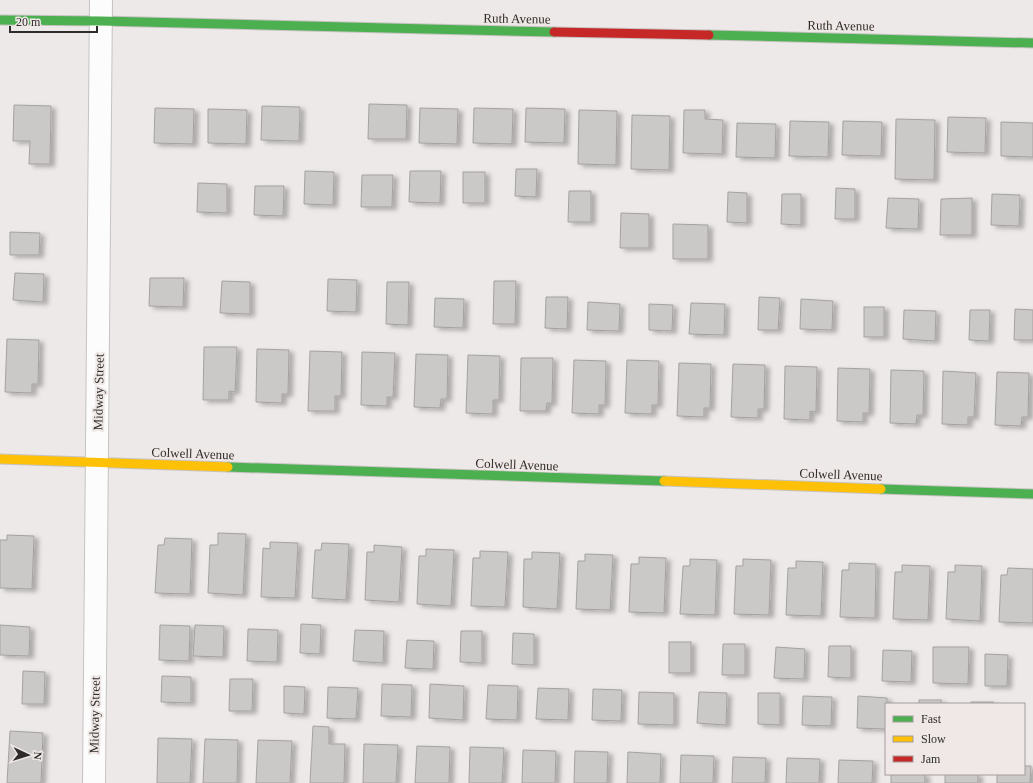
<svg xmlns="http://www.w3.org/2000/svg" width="1033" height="783" viewBox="0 0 1033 783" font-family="'Times New Roman',serif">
	<defs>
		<filter id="shadow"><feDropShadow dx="4.5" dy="2.5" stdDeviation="2" flood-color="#0004"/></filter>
	</defs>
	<rect width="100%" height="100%" fill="#ede9e8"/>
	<g fill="#cbc8c8" stroke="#a4a1a1" filter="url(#shadow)">
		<path d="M369 104 407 105 406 139H368Z"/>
		<path d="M14 105 51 106 50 164H29L30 141H13Z"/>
		<path d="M262 106 300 107 299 141 261 140Z"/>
		<path d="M155 108 194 109 193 144 154 143Z"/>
		<path d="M420 108 458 109 457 144 419 143Z"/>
		<path d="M474 108 513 109 512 144 473 143Z"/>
		<path d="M526 108 565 109 564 143 525 142Z"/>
		<path d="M208 109 247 110 246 144 208 143Z"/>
		<path d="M579 110 617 111 616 165 578 164Z"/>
		<path d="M684 110H705V119L723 120 722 154 683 153Z"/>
		<path d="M632 115 670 116 669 170 631 169Z"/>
		<path d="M948 117 986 118 985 153 947 152Z"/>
		<path d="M896 119 935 120 934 180 895 179Z"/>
		<path d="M790 121 829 122 828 157 789 156Z"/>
		<path d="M843 121 882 122 881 156 842 155Z"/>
		<path d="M1001 122 1033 123V157L1001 156Z"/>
		<path d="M737 123 776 124 775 158 736 157Z"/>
		<path d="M516 169H537L536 197 515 196Z"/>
		<path d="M305 171 334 172 333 205 304 204Z"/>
		<path d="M410 171H441L440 203 409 202Z"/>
		<rect x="463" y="172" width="22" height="31"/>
		<path d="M362 175H393L392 207H361Z"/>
		<path d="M198 183 227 184V213L197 212Z"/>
		<path d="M255 186H284L283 216 254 215Z"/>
		<path d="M836 188 855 189V219H835Z"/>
		<path d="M569 191H591V222H568Z"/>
		<path d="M728 192 747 193V223L727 222Z"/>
		<path d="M782 194H801V225L781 224Z"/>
		<path d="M992 194 1020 195 1019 226 991 225Z"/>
		<path d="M888 198 919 199 918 229 886 228Z"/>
		<path d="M972 198V235H940L941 199Z"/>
		<path d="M621 213 649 214V248H620Z"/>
		<path d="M673 224 708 225V259H673Z"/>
		<path d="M10 232 40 233 39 255H10Z"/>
		<path d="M15 273 44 274 43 302 13 300Z"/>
		<path d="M150 278H184L183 307 149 306Z"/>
		<path d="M328 279 357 280 356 312 327 311Z"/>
		<path d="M222 281 250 282V314L220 313Z"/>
		<path d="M494 281H516L515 324H493Z"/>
		<path d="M387 282H409L408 325 386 324Z"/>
		<path d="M546 297H568L567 329 545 328Z"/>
		<path d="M759 297 780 298 778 330H758Z"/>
		<path d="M435 298 464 299 463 328 434 327Z"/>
		<path d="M801 299 833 301 832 330 800 329Z"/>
		<path d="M588 302 620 304 619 331 587 330Z"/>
		<path d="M691 303 725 304 724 335 689 334Z"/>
		<path d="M649 304 673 305 672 331 649 330Z"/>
		<rect x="864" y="307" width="20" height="30"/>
		<path d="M1015 309 1033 310V340H1014Z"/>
		<path d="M904 310 936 311 935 341 903 339Z"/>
		<path d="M970 310H990L989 341 969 340Z"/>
		<path d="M7 339 39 340 38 384H32V393L5 392Z"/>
		<path d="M204 347H237L235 392 229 391V400H203Z"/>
		<path d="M257 349 289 350 288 394H282V403L256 402Z"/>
		<path d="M310 351 342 352 341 396H335V411H308Z"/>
		<path d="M362 352 395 353 393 397H387V406L361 405Z"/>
		<path d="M416 354 448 355 447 399H441L440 408 414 407Z"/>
		<path d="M468 355 500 356 499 400H493V414L466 413Z"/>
		<path d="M521 358H553L552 403H547L546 411H520Z"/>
		<path d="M574 360 606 361 605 405H599V414L572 413Z"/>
		<path d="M627 360 659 361 658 405H652V414L625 413Z"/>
		<path d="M679 363 711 364 710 408H704V417L677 416Z"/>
		<path d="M733 364 765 365 764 409H758V418L731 417Z"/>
		<path d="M785 366 817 367 816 412 810 411V420L784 419Z"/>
		<path d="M838 368 870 369 869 413H863V422L837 421Z"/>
		<path d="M891 370 924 371 923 415H917L916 424 890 423Z"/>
		<path d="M943 371 976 373 974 417H968V425L942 424Z"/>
		<path d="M997 372 1029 373 1028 417H1022L1021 426 995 425Z"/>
		<path d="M218 533 246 534 243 595 208 593 210 545H218Z"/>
		<path d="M7 535 34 536 32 589 0 588V540H7Z"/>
		<path d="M165 538 192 539 190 594 155 593 158 545H164Z"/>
		<path d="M270 542 298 543 295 598 261 597 263 548 270 549Z"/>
		<path d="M322 543 349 544 346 600 312 598 315 550H321Z"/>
		<path d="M374 545 402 547 399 602 365 600 367 552H374Z"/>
		<path d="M426 549 454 550 451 606 417 604 419 556H426Z"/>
		<path d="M480 551 508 552 505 607 471 606 473 558H480Z"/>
		<path d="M532 552 560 553 557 609 523 607 524 559H532Z"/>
		<path d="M585 554 613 555 610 610 576 609 578 561H585Z"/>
		<path d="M639 557 666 558 664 613 629 612 631 564H639Z"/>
		<path d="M690 559 717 560 715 615 680 614 683 566H690Z"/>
		<path d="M743 559 771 560 769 615 734 614 736 566H743Z"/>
		<path d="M796 561 823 562 821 616 786 615 788 568H796Z"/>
		<path d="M849 563 876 564 875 618 840 617 842 570H849Z"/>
		<path d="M902 565 930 566 928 620 893 619 895 572H902Z"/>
		<path d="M955 565 982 566 980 621 946 619 948 572H955Z"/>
		<path d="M1008 568 1033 569V623L999 622 1001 575H1007Z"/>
		<path d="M301 624 321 625 320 654 300 653Z"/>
		<path d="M0 625 30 627 29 656 0 655Z"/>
		<path d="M160 625 190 626 189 661 159 660Z"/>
		<path d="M195 625 224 626 223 657 193 656Z"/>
		<path d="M248 629 278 630 277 662 247 661Z"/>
		<path d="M355 630 384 631 383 663 353 661Z"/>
		<path d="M461 631H482V663L460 662Z"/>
		<path d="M513 633 534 634V665L512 664Z"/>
		<path d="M407 640 434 641 433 669 405 668Z"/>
		<rect x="669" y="642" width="22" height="31"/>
		<path d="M723 644H745V675H722Z"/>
		<path d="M829 646H851V678L828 677Z"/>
		<path d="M776 647 805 649 804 679 774 678Z"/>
		<path d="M933 647H969L968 684 933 683Z"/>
		<path d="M883 650 912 651 911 682 882 681Z"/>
		<path d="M985 654 1008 655 1007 686H985Z"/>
		<path d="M23 671 45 672 44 704H22Z"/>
		<path d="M162 676 191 677V703L161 702Z"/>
		<path d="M230 679H253L252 711H229Z"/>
		<path d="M382 684 412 685 411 717 381 716Z"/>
		<path d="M430 684 464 686 463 720 429 718Z"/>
		<path d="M488 685 518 686 517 720 486 719Z"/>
		<path d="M284 686 305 687 304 714 284 713Z"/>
		<path d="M328 687 358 688 356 719 327 718Z"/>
		<path d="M538 688 569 689 568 720 536 719Z"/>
		<path d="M593 689 622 690 621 721 592 720Z"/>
		<path d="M639 692 674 693V725L638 724Z"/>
		<path d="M699 692 727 693 726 725 697 723Z"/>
		<path d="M758 693H780V725L758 724Z"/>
		<path d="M803 696 832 697 831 726 802 725Z"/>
		<path d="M858 696 887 698V704H886V729L857 728Z"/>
		<rect x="919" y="700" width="22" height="4"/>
		<rect x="971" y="702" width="22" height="2"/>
		<path d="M313 726 329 727V744H345L344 783H310Z"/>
		<path d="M10 731 43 733 41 783H7Z"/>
		<path d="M158 738 192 739 190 783H157Z"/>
		<path d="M205 739 238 740 237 783H203Z"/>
		<path d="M258 740 292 741 290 783H256Z"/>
		<path d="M364 744 398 745 396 783H363Z"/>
		<path d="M417 746 450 747 449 783H415Z"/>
		<path d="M470 747 504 748 502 783H469Z"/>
		<path d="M523 750 556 751 555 783H522Z"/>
		<path d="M575 751 608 752 607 783H574Z"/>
		<path d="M628 752 661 754 660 783H627Z"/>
		<path d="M681 755 714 756 713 783H680Z"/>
		<path d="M733 757 766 758 765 783H732Z"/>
		<path d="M787 758 820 759 819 783H786Z"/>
		<path d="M839 760 873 761 872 783H838Z"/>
		<path d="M1024 766H1031L1030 783H997V774H1024Z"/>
		<rect x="891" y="774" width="34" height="9"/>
		<rect x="945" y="774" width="33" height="9"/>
	</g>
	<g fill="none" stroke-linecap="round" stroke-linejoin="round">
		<defs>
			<path id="street" d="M94 783 101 0"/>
			<g id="fast">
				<path d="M0 20 101 21 554 32"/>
				<path d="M709 35 1033 43"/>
				<path d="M228 467 664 481"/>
				<path d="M881 489 1033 494"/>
			</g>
			<g id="slow">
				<path d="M0 459 228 467"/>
				<path d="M664 481 881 489"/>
			</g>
			<path id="jam" d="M554 32 709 35"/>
		</defs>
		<use href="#street" stroke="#c6c3c2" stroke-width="24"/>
		<use href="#fast" stroke="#c6c3c2" stroke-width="11"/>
		<use href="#slow" stroke="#c6c3c2" stroke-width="11"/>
		<use href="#jam" stroke="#c6c3c2" stroke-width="11"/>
		<use href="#street" stroke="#fcfcfc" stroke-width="22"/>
		<use href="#fast" stroke="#4caf50" stroke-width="9"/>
		<use href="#slow" stroke="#ffc107" stroke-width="9"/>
		<use href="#jam" stroke="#c62828" stroke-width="9"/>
	</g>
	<g text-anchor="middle" stroke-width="4" stroke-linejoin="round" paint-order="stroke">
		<g font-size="13" fill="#2e2c2b" stroke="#efe8e6">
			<text transform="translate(517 18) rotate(1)" y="5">Ruth Avenue</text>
			<text transform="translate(841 25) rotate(1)" y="5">Ruth Avenue</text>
			<text transform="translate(98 392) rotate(-89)" y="5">Midway Street</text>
			<text transform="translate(193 453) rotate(2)" y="5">Colwell Avenue</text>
			<text transform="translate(517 464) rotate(2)" y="5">Colwell Avenue</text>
			<text transform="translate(841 474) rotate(2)" y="5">Colwell Avenue</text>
			<text transform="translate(94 715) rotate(-89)" y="5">Midway Street</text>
		</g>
	</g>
	<rect x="885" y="703" width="140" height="72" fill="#efe8e6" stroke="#a29d9b"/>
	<rect x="893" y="716" width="20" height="6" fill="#4caf50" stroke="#a29d9b"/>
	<text x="921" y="723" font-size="12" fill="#2e2c2b">Fast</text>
	<rect x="893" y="736" width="20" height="6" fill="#ffc107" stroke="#a29d9b"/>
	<text x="921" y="743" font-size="12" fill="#2e2c2b">Slow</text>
	<rect x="893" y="756" width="20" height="6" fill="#c62828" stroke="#a29d9b"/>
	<text x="921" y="763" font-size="12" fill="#2e2c2b">Jam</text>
	<g transform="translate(28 755) rotate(94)" stroke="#efe8e6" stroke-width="3" paint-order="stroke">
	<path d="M0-3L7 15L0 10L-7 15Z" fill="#2e2c2b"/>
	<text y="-6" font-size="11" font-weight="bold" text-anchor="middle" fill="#2e2c2b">N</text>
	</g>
	<path d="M10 26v6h87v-6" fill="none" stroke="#2e2c2b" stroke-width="2"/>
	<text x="16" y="26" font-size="12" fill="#2e2c2b" stroke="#efe8e6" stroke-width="3" paint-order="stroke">20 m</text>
</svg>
